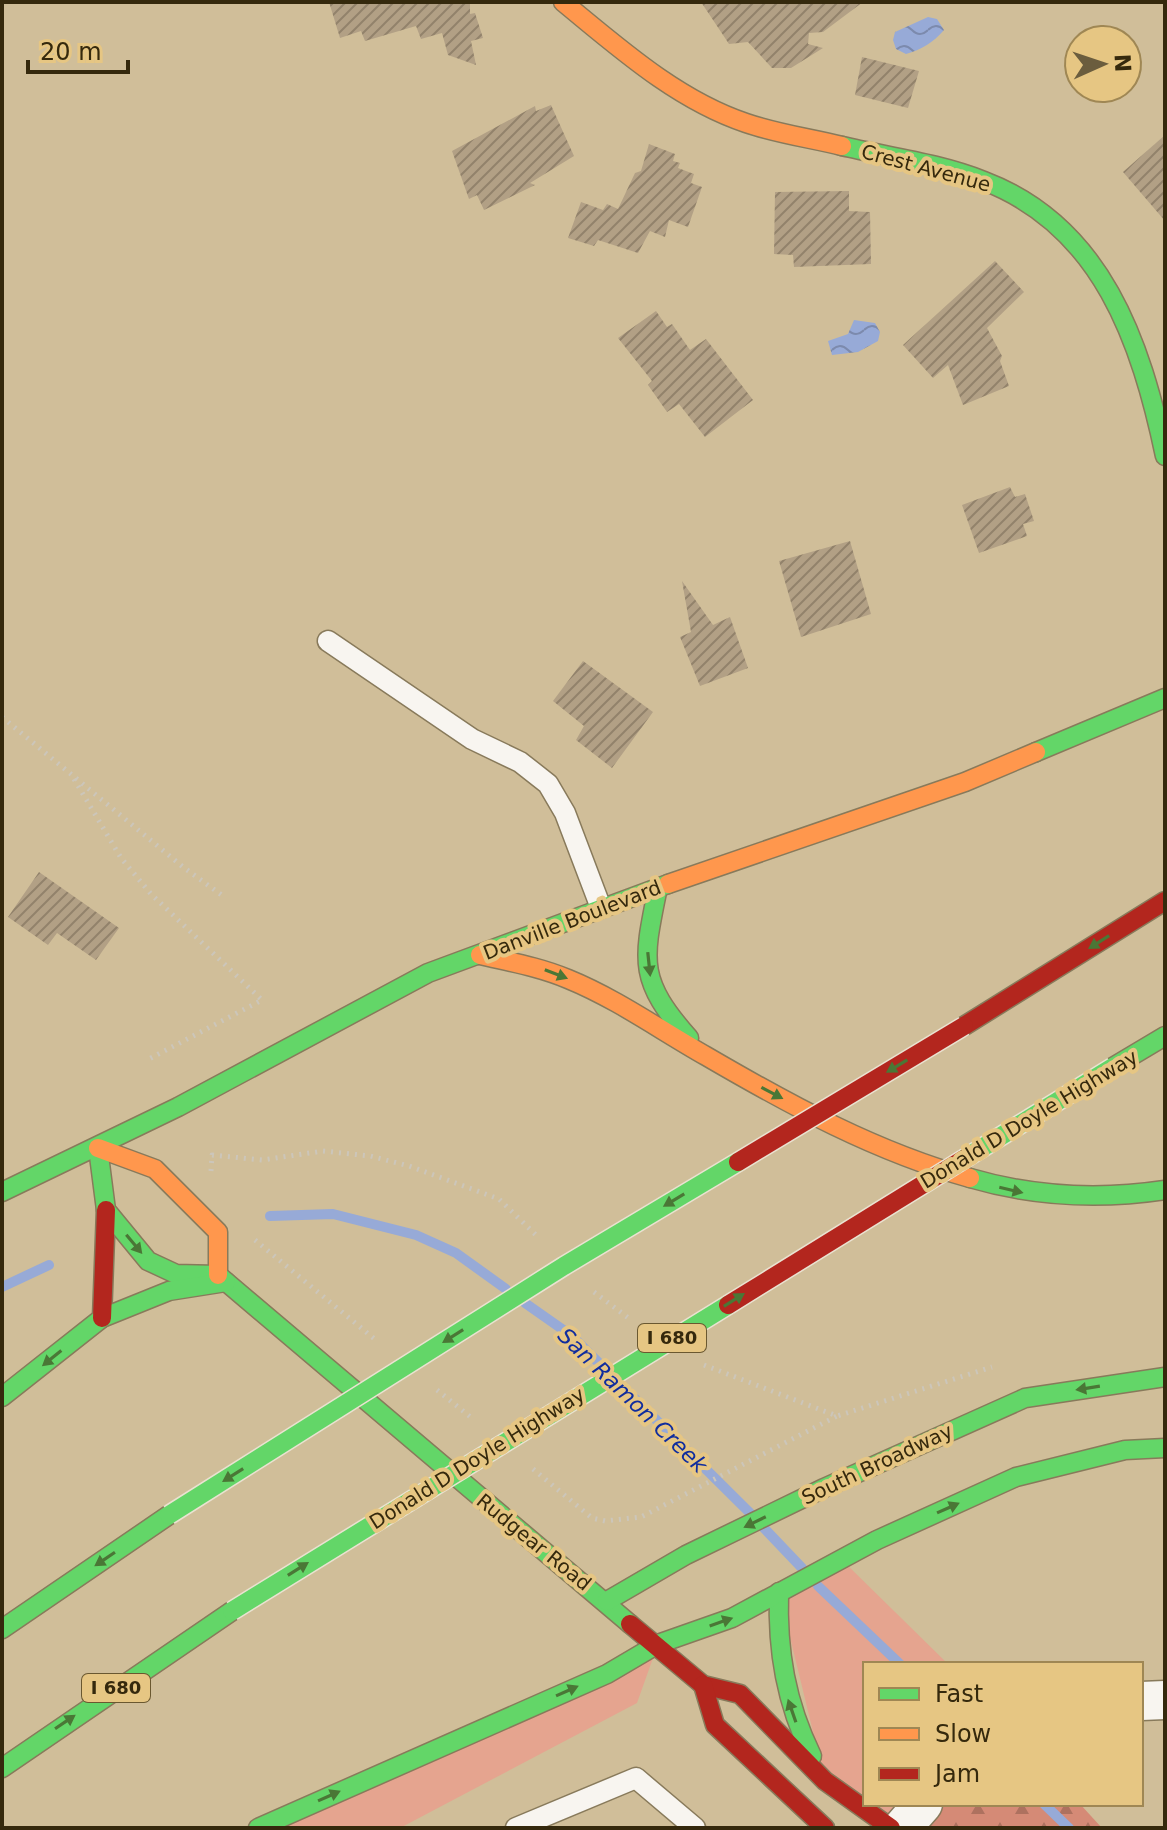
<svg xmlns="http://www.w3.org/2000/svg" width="1167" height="1830" viewBox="0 0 1167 1830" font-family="'DejaVu Sans',sans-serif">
	<defs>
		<pattern id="forest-firs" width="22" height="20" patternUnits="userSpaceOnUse" patternTransform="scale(2)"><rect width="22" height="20" fill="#d58a76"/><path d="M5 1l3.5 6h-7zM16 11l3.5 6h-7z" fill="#ae715f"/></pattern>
		<pattern id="water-waves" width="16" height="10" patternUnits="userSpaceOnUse" patternTransform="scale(2)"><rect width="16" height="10" fill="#97aad7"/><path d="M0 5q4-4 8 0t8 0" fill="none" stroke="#7c8aad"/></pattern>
		<pattern id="building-hatch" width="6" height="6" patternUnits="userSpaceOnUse" patternTransform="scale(2)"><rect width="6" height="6" fill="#b2a085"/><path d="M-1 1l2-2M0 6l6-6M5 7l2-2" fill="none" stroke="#92826b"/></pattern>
	</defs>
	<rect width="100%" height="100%" fill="#d0be99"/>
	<g fill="#e5a48f">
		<path d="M841 1559 948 1664H865V1804H923L902 1828 825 1781 779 1592Z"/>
		<path d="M658 1644 637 1703 400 1828H258Z"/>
	</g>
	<path fill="url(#forest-firs)" d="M923 1804H1080L1102 1828H902Z"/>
	<g fill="url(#water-waves)">
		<path d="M928 17 937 19 944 30C934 42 921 50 906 54L896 49 893 40 895 32Z"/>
		<path d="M854 320 875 323 880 332 878 341 858 352 832 355 828 341 848 334Z"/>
	</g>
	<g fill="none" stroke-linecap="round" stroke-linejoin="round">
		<g stroke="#97aad7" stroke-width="10">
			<path d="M270 1216 333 1214 416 1235 456 1253 506 1289"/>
			<path d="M2 1287 49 1265"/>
			<path d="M525 1303 572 1336 605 1369"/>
			<path d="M619 1383 750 1513"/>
			<path d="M763 1527 802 1568"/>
			<path d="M818 1586 900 1664"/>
			<path d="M1044 1804 1069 1828"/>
		</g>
	</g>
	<g fill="url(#building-hatch)">
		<path d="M329 2H470V14L475 13 483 38 471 41 476 65 448 55 442 33 421 39 416 26 365 41 361 31 340 38Z"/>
		<path d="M701 2H863L823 32 809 33 808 44 823 48 791 68H772L748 42 729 44Z"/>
		<path d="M862 57 919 71 908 108 855 95Z"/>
		<path d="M551 105 574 156 530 183 535 185 484 210 477 195 469 199 452 151 535 106 536 111Z"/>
		<path d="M1165 135V221L1123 172Z"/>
		<path d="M649 144 675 154 673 161 680 163 678 168 694 174 691 183 702 187 688 227 669 220 665 237 650 231 638 253 598 240 594 246 568 238 581 202 603 210 607 204 618 209 635 173 641 171Z"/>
		<path d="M849 191V211L870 212 871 264 794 267 793 255 774 254 775 192Z"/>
		<path d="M995 261 1024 292 987 328 1002 356 1000 361 1009 386 963 405 948 365 933 378 903 345Z"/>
		<path d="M656 311 667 327 672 324 690 350 706 339 753 400 705 437 679 404 667 412 648 385 652 381 618 338Z"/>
		<path d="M1010 487 1015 497 1025 494 1034 521 1023 524 1027 536 979 553 962 505Z"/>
		<path d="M850 541 871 614 801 637 779 561Z"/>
		<path d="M682 581 713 625 730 617 748 668 700 686 680 637 691 632Z"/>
		<path d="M583 661 653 712 612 768 576 740 584 726 553 701Z"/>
		<path d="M39 872 119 928 96 960 57 933 48 945 8 917Z"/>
	</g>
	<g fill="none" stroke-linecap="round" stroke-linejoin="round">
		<defs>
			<g id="lane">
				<path d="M328 641 472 739 520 762 548 784 565 813 601 908"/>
				<path d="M516 1828 636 1778 695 1828"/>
			</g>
			<g id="street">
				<path d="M1141 1701 1165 1700"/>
				<path d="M902 1828 923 1804"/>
			</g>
			<g id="fast">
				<path d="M842 146C889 157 939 163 984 181 1102 226 1141 342 1165 456"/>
				<path d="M1036 752 1165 698"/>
				<path d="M658 887C643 961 637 979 689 1038"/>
				<path d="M1113 1067 1165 1036"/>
				<path d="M98 1148 106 1210 148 1261 176 1274 218 1275 630 1624"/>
				<path d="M970 1178C1035 1197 1098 1200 1165 1190"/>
				<path d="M2 1192 178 1107 428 973 668 884"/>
				<path d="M2 1397 102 1318 169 1291 226 1282"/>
				<path d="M779 1592C777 1651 786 1703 812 1756"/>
				<path d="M607 1601 686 1555 824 1488 1025 1398 1165 1377"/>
				<path d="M2 1629 169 1515"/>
				<path d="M658 1644 732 1618 877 1540 1016 1477 1125 1450 1165 1448"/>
				<path d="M2 1768 232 1611"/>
				<path d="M258 1828 607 1674 658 1644"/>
			</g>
			<g id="slow">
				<path d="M563 2C619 48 677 100 746 123 778 134 810 138 842 146"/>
				<path d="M668 884 965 782 1036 752"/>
				<path d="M480 955C510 962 540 967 568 979 617 999 660 1030 706 1056 790 1105 876 1152 970 1178"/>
				<path d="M98 1148 155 1169 218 1232V1275"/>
			</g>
			<g id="jam">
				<path d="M964 1026 1165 901"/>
				<path d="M102 1318 106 1210"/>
				<path d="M630 1624 703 1685 740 1694 825 1781 891 1828"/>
				<path d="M703 1685 715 1725 825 1828"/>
			</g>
		</defs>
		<use href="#lane" stroke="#887a5b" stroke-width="23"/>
		<use href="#street" stroke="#887a5b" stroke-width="41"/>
		<use href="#fast" stroke="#887a5b" stroke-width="21"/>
		<use href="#slow" stroke="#887a5b" stroke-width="21"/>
		<use href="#jam" stroke="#887a5b" stroke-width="21"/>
		<g stroke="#ccc6ba" stroke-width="5" stroke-dasharray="2 6" stroke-linecap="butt">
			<path d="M2 717 183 867 223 896"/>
			<path d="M74 779 121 858 151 894 262 1000 147 1060"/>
			<path d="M211 1171 212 1155 262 1160 323 1151 370 1156 409 1166 499 1199 539 1238"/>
			<path d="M255 1240 377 1341"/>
			<path d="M594 1292 631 1320"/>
			<path d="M704 1365 837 1416 992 1367"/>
			<path d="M437 1390 473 1419"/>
			<path d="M533 1469 592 1518 605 1521 641 1517 837 1416"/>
		</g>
		<use href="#lane" stroke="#f8f5f0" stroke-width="20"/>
		<use href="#street" stroke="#f8f5f0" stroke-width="38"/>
		<use href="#fast" stroke="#63d668" stroke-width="18"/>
		<use href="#slow" stroke="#ff974d" stroke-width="18"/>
		<use href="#jam" stroke="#b3261e" stroke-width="18"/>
		<defs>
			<g id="fast-bridge">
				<path d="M964 1159 1113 1067"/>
				<path d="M169 1515 564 1266 738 1162"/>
				<path d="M232 1611 728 1305"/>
			</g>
			<g id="jam-bridge">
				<path d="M738 1162 964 1026"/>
				<path d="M728 1305 964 1159"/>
			</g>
		</defs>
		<use href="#fast-bridge" stroke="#eae2d1" stroke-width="21" stroke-linecap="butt"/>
		<use href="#jam-bridge" stroke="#eae2d1" stroke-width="21" stroke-linecap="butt"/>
		<use href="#fast-bridge" stroke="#63d668" stroke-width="18"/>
		<use href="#jam-bridge" stroke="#b3261e" stroke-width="18"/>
	</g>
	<defs><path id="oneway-solid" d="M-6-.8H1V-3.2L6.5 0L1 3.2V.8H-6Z" transform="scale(2)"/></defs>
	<g fill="#4a7736">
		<use href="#oneway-solid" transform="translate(1099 942) rotate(148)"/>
		<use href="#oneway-solid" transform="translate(649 964) rotate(84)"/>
		<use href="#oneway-solid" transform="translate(556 974) rotate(21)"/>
		<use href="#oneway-solid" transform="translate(897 1066) rotate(149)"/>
		<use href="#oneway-solid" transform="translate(772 1093) rotate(28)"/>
		<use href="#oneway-solid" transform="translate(1011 1190) rotate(13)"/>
		<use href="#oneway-solid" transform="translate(674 1200) rotate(149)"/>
		<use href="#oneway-solid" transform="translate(134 1244) rotate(50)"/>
		<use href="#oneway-solid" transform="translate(734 1300) rotate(-32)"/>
		<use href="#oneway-solid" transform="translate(453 1336) rotate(148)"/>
		<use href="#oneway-solid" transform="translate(52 1358) rotate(141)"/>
		<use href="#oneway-solid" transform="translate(1088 1388) rotate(171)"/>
		<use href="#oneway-solid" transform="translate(233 1475) rotate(148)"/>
		<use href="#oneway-solid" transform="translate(948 1508) rotate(-24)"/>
		<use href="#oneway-solid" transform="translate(755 1522) rotate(154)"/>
		<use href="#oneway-solid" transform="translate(105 1559) rotate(146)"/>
		<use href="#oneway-solid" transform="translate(298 1569) rotate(-32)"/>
		<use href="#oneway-solid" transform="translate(721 1622) rotate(-19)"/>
		<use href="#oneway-solid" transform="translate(567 1691) rotate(-24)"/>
		<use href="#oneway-solid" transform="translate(792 1711) rotate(-109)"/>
		<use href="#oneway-solid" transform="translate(65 1722) rotate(-34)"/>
		<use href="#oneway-solid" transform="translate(329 1796) rotate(-24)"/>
	</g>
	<g text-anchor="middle" stroke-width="8" stroke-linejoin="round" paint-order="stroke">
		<g fill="#e6c683" stroke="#6a5830" stroke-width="2">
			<rect x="638" y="1324" width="68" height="28" rx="6"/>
			<rect x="82" y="1674" width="68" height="28" rx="6"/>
		</g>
		<g font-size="18" font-weight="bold" fill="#35290d">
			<text x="672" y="1344">I 680</text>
			<text x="116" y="1694">I 680</text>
		</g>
		<g font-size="20" fill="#35290d" stroke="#e6c683">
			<text transform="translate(926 168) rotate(15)" y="7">Crest Avenue</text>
			<text transform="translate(572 920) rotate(-21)" y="7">Danville Boulevard</text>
			<text transform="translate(1029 1119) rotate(-31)" y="7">Donald D Doyle Highway</text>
			<text transform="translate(477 1458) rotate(-32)" y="7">Donald D Doyle Highway</text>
			<text transform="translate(877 1464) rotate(-25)" y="7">South Broadway</text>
			<text transform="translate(534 1542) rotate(39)" y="7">Rudgear Road</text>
		</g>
		<g font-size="22" font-style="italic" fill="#102d9e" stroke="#e6c683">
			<text transform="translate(633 1400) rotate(44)" y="8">San Ramon Creek</text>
		</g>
	</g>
	<rect width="1167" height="1830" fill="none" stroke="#35290d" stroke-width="8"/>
	<rect x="863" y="1662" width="280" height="144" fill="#e6c683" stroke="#9f8754" stroke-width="2"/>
	<rect x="879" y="1688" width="40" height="12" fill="#63d668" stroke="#9f8754" stroke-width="2"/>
	<text x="935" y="1702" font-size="24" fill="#35290d">Fast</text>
	<rect x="879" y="1728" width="40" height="12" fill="#ff974d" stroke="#9f8754" stroke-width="2"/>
	<text x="935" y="1742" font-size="24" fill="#35290d">Slow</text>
	<rect x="879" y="1768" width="40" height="12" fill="#b3261e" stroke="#9f8754" stroke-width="2"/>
	<text x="935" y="1782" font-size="24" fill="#35290d">Jam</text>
	<g transform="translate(1103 64) rotate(87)"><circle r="38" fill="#e6c683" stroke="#9f8754" stroke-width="2"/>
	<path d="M0-6L14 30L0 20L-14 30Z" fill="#6b5d3e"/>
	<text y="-12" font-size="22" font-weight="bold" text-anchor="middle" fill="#35290d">N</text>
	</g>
	<path d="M28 60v12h100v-12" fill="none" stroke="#35290d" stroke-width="4"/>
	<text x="40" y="60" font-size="24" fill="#35290d" stroke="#e6c683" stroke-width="6" paint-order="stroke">20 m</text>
</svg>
